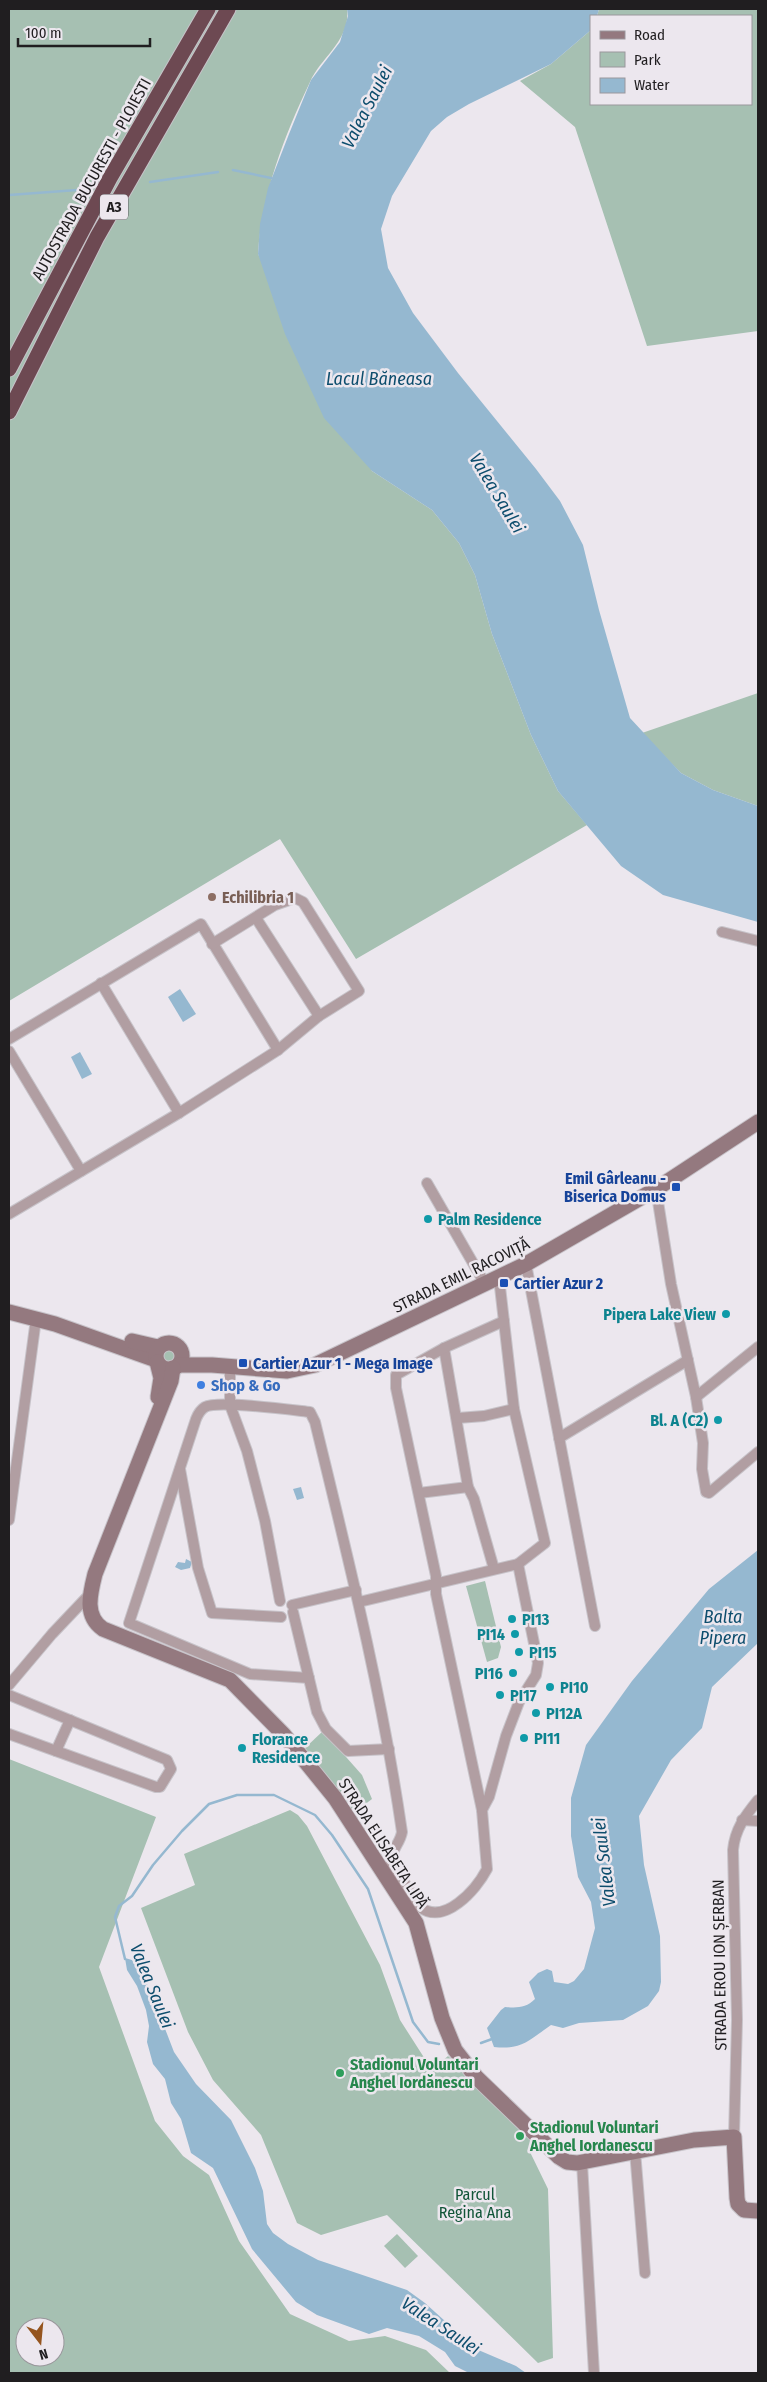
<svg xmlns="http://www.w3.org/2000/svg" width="767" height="2382" viewBox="0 0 767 2382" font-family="'Fira Sans Condensed',sans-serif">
	<rect width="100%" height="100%" fill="#ece7ee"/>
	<g fill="#a6c0b2" fill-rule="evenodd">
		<path d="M9 9H347C351 40 321 57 310 82 284 136 262 194 258 254L372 471 432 510 459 543 475 575 492 634 531 735 558 791 587 825 356 959 280 839 9 1001Z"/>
		<path d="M599 9H758V331L647 346 575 127 520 81 551 64 591 30V104H751V16H597Z"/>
		<path d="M758 693V806L713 790 681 773 642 733Z"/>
		<circle cx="169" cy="1355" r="8"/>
		<path d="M485 1581 501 1647 498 1658 487 1662 466 1586Z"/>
		<path d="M323 1731 362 1775 372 1799 352 1814 305 1748Z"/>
		<path d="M9 1759 156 1817 99 1967 155 2121 183 2156 209 2175 239 2241 290 2314 349 2341 385 2336 426 2350 450 2373H9ZM25 2327H55V2357H25Z"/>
		<path d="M290 1810 298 1815 307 1826 380 1965 400 2020 432 2070 448 2056 540 2141 530 2152 548 2189 553 2358 538 2363 387 2215 321 2235 297 2223 261 2135 213 2080 188 2032 141 1908 195 1885 184 1854Z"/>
		<path d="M397 2234 418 2256 405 2268 384 2246Z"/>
	</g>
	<g fill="#95b8d0">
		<path d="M347 9H599L597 16H591V30L551 64 469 104 447 117 431 131 392 196 381 229 388 268 413 313 458 373 536 469 560 501 583 545 599 610 630 718 681 773 713 790 758 806V922L663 895 621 866 558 791 531 735 492 634 475 575 459 543 432 510 372 471 324 418 285 334 258 254 260 224 268 188 289 134 311 80 340 42 348 16Z"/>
		<path d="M180 989 196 1014 183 1022 168 997Z"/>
		<path d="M80 1052 92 1074 82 1079 71 1057Z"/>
		<path d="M301 1487 304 1498 297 1500 293 1489Z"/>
		<path d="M758 1550V1643L712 1687 702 1728 671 1760 639 1816 644 1865 660 1936 661 1982 659 1991 648 2006 623 2020 579 2023 563 2028 551 2025C529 2040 523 2050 494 2047L487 2028 501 2010 505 2007C517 2008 526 2008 535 1999L529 1982 538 1973 547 1969 552 1971 554 1982 568 1984 574 1981 584 1969 595 1928 591 1902 578 1877 571 1836V1798L586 1745 632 1681 709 1589Z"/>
		<path d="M186 1559 192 1562 190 1568 181 1570 175 1567 178 1562 185 1563Z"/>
		<path d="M125 1958 132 1960 141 1971 152 1995 174 2052 196 2084 231 2120 255 2168 263 2191 267 2224 273 2233 288 2244 318 2260 407 2290 425 2303 476 2349 516 2366 526 2373H469L455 2366 445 2352 419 2336 387 2328 369 2334 317 2315 296 2302 252 2249 213 2168 191 2153 181 2119 171 2103 165 2079 153 2064 147 2042 149 2026 146 2010 137 1986 127 1970Z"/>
	</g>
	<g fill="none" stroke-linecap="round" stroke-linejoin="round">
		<g stroke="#95b8d0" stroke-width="2.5">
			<path d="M233 170 271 178"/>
			<path d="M150 182 218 172"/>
			<path d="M9 195 77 190"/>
			<path d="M125 1959 115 1917 119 1906 132 1896 153 1865 182 1831 209 1804 237 1795H274L315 1815 332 1835 368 1889 413 2022 428 2042 439 2044"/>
			<path d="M481 2043 492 2039"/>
		</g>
		<defs>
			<g id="street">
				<path d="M256 918 319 1016"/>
				<path d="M722 932 758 941"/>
				<path d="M101 983 179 1113"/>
				<path d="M9 1039 201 924 278 1050"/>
				<path d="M9 1051 81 1171"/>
				<path d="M427 1183 485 1284"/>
				<path d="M656 1189 671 1284 696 1397 703 1443 702 1469 706 1492 709 1493 758 1452"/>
				<path d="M9 1214 179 1113 278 1050 319 1016 359 991 303 902 295 898 275 905 212 944"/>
				<path d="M526 1264 595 1626"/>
				<path d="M444 1348 468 1487 474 1499 494 1569"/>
				<path d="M230 1367V1405L247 1451 255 1482 265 1521 280 1601"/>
				<path d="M696 1397 758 1347"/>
				<path d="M458 1418 484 1416 514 1409"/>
				<path d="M559 1438 688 1360"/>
				<path d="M180 1469 198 1568 212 1613 281 1617"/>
				<path d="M419 1493 468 1487"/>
				<path d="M9 1520 36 1319"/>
				<path d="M359 1602 518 1564 545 1543 514 1409 499 1278"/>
				<path d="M292 1605 356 1590"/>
				<path d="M293 1612 317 1712 326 1729 348 1751 389 1749"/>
				<path d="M309 1678 250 1674 129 1623 196 1419C198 1414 200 1410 205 1407 218 1400 292 1410 310 1412L315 1422C348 1558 382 1693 402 1832 400 1844 391 1849 391 1862L420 1907C444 1926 476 1890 487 1869L482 1810 436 1594V1576L396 1388V1375L444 1348 504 1321"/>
				<path d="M9 1685 52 1634 89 1595"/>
				<path d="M9 1695 167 1760 171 1769 160 1787H156L56 1751"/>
				<path d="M9 1734 56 1751 70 1720"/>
				<path d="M482 1810 489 1797 506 1736 519 1702 536 1675 538 1663 518 1564"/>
				<path d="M742 1820 758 1821"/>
				<path d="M734 2137 737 2020 733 1850C735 1829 745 1816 758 1800"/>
				<path d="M635 2151 645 2273"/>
				<path d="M582 2163 594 2373"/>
			</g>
			<g id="secondary">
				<path d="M9 1312 55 1324 156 1360"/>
				<path d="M132 1341 158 1347"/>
				<circle cx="169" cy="1356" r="13"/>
				<path d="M157 1362 161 1378 158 1397"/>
				<path d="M179 1365H212L287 1371 315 1365 526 1264 656 1189 758 1122"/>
				<path d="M173 1368 171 1381 95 1574C90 1594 84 1616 103 1629L230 1680 284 1735 335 1798 416 1923 442 2018 455 2050 476 2077 559 2157 567 2162 577 2163 694 2140 734 2137 737 2198 738 2204 744 2210 758 2211"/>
			</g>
			<g id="highway">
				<path d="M9 369 110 178 208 9"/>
				<path d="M9 412 97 237 228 9"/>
			</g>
		</defs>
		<use href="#street" stroke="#c7c3c9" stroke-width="12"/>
		<use href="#secondary" stroke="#c7c3c9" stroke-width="17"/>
		<use href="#highway" stroke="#c7c3c9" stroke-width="17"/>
		<use href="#street" stroke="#b19ea2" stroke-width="10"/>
		<use href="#secondary" stroke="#94797f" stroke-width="15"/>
		<use href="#highway" stroke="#6d4952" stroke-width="15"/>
	</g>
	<circle fill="#8d6e63" stroke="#ece7ee" stroke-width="2" cx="212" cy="897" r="5"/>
	<g fill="#1a4fb4" stroke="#ece7ee" stroke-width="2">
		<rect x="671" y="1182" width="10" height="10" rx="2.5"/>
		<rect x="499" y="1278" width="10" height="10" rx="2.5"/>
		<rect x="238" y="1358" width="10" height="10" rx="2.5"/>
	</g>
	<g fill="#0f9aa8" stroke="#ece7ee" stroke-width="2">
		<circle cx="428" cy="1219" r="5"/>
		<circle cx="726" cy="1314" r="5"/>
		<circle cx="718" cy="1420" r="5"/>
		<circle cx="512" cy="1619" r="5"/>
		<circle cx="515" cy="1634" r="5"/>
		<circle cx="519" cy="1652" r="5"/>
		<circle cx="513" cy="1673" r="5"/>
		<circle cx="550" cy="1687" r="5"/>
		<circle cx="500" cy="1695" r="5"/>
		<circle cx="536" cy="1713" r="5"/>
		<circle cx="524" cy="1738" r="5"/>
		<circle cx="242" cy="1748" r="5"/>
	</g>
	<circle fill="#3f7fe0" stroke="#ece7ee" stroke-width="2" cx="201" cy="1385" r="5"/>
	<g fill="#2e9e5b" stroke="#ece7ee" stroke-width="2">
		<circle cx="340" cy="2073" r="5"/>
		<circle cx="520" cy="2136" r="5"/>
	</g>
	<g text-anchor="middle" stroke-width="5" stroke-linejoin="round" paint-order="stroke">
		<rect fill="#ece7ee" stroke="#5d5a5e" stroke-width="1" x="100" y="194.5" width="28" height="25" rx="4"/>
		<g font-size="15" font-weight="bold" fill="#201e20">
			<text x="114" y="212">A3</text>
		</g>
		<g font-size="16" fill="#201e20" stroke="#ece7ee">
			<text transform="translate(91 179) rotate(-61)" y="6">AUTOSTRADA BUCURESTI - PLOIESTI</text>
			<text transform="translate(461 1275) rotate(-26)" y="6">STRADA EMIL RACOVIȚĂ</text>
			<text transform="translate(384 1843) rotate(57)" y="6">STRADA ELISABETA LIPĂ</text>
			<text transform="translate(719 1965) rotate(-91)" y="6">STRADA EROU ION ȘERBAN</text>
		</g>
		<g font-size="16" font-weight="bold" fill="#785e54" stroke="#ece7ee" text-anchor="start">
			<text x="222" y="903">Echilibria 1</text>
		</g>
		<g font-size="16" font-weight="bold" fill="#164399" stroke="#ece7ee" text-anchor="start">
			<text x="666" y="1184" text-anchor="end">Emil Gârleanu -<tspan x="666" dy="18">Biserica Domus</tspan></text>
			<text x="514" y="1289">Cartier Azur 2</text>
			<text x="253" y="1369">Cartier Azur 1 - Mega Image</text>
		</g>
		<g font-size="16" font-weight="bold" fill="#0d838f" stroke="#ece7ee" text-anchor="start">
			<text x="438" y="1225">Palm Residence</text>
			<text x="716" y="1320" text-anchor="end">Pipera Lake View</text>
			<text x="708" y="1426" text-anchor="end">Bl. A (C2)</text>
			<text x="522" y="1625">PI13</text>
			<text x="505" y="1640" text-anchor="end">PI14</text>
			<text x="529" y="1658">PI15</text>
			<text x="503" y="1679" text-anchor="end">PI16</text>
			<text x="560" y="1693">PI10</text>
			<text x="510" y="1701">PI17</text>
			<text x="546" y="1719">PI12A</text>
			<text x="534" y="1744">PI11</text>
			<text x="252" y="1745">Florance<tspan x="252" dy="18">Residence</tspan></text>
		</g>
		<g font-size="16" font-weight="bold" fill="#366cbe" stroke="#ece7ee" text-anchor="start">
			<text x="211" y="1391">Shop &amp; Go</text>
		</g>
		<g font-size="16" font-weight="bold" fill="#27864d" stroke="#ece7ee" text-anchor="start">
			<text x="350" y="2070">Stadionul Voluntari<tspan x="350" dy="18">Anghel Iordănescu</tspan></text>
			<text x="530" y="2133">Stadionul Voluntari<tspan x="530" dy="18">Anghel Iordanescu</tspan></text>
		</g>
		<g font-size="16" fill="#115538" stroke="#ece7ee">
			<text x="475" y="2200">Parcul<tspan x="475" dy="18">Regina Ana</tspan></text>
		</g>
		<g font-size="18" font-style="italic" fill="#0d4d6d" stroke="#ece7ee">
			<text transform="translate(367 107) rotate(-63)" y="6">Valea Saulei</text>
			<text x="379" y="385">Lacul Băneasa</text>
			<text transform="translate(497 493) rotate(59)" y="6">Valea Saulei</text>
			<text x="723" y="1623">Balta<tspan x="723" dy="21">Pipera</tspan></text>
			<text transform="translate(604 1862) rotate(-97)" y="6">Valea Saulei</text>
			<text transform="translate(152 1986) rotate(68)" y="6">Valea Saulei</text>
			<text transform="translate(441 2326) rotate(33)" y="6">Valea Saulei</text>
		</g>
	</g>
	<rect width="767" height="2382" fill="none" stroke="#201e20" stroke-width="20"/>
	<rect x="590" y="15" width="162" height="90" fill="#ece7ee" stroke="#9a979c"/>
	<rect x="600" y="31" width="25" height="8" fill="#94797f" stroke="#9a979c"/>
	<text x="634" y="40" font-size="15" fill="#201e20">Road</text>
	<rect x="600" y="52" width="25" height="15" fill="#a6c0b2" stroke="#9a979c"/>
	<text x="634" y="65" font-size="15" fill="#201e20">Park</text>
	<rect x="600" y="78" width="25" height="15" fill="#95b8d0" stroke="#9a979c"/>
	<text x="634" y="90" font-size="15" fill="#201e20">Water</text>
	<g transform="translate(40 2342) rotate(164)"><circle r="24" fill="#ece7ee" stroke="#9a979c"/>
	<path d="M0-4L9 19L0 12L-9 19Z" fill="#95551f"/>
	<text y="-8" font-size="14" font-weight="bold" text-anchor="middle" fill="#201e20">N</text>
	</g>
	<path d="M18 38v8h132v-8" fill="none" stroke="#201e20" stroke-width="2.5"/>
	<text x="25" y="38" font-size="15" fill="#201e20" stroke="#ece7ee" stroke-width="4" paint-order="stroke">100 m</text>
</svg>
